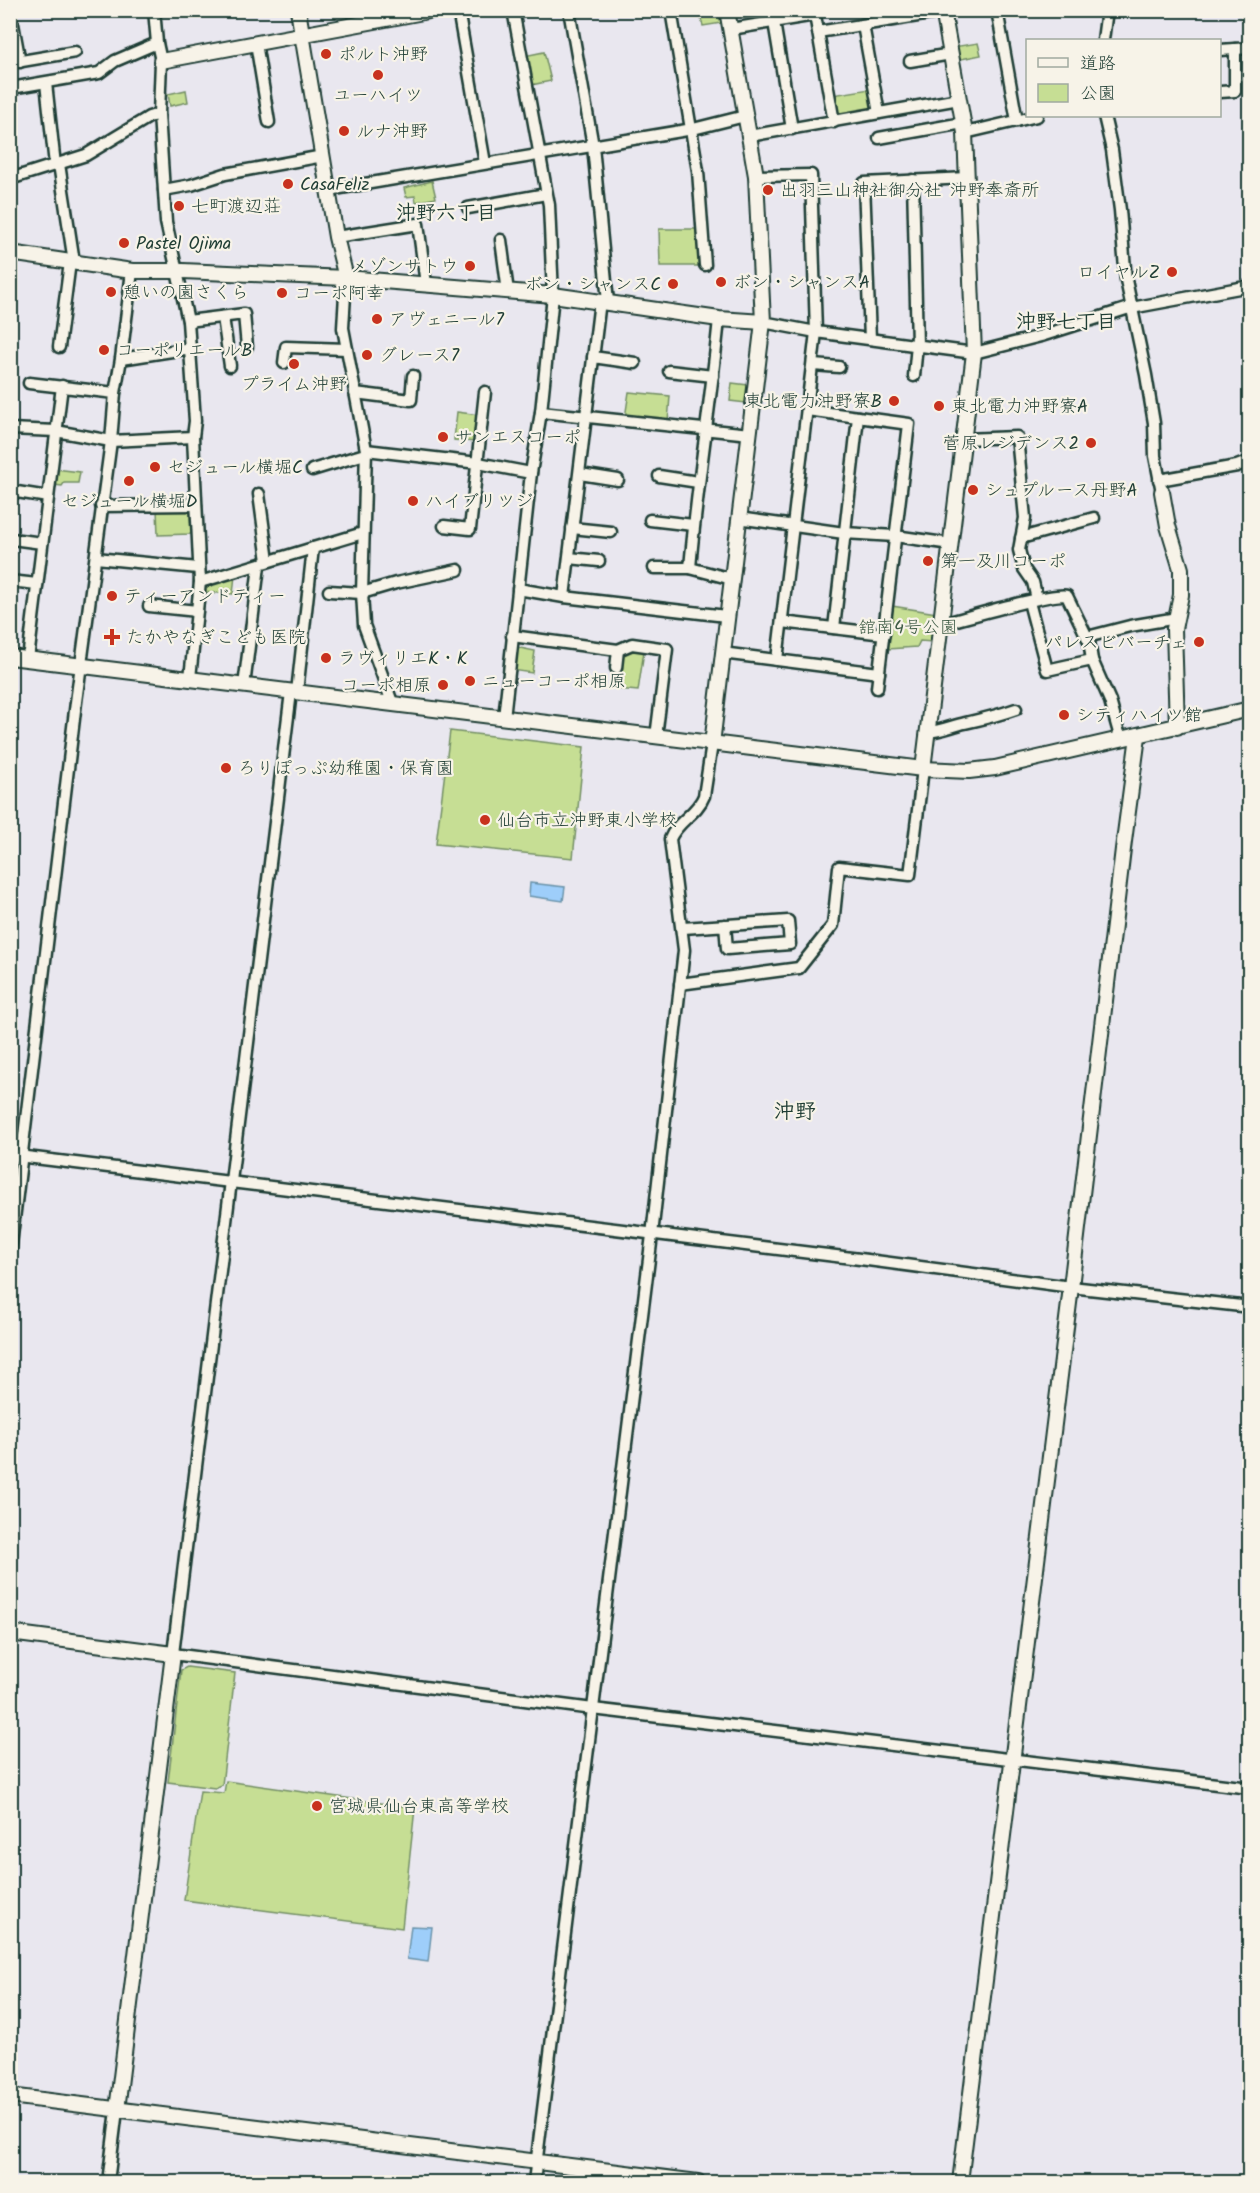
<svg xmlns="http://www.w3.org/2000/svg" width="1260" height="2193" viewBox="0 0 1260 2193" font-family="Kalam,'Klee One',sans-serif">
	<rect width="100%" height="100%" fill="#e9e7ef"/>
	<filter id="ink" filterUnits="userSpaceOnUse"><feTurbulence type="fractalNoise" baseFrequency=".0167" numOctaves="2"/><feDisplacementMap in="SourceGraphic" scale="12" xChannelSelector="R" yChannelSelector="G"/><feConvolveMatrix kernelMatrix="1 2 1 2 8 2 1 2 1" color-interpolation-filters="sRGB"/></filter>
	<g filter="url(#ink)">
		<g fill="#c6de94" stroke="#728e64" stroke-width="1.5">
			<path d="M699 11H719L722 23 703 26Z"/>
			<path d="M978 43 981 55 956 60 953 47Z"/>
			<path d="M544 52 551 81 531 85 524 56Z"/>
			<path d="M870 89 874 110 836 118 832 95Z"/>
			<path d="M186 90 188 102 170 106 168 94Z"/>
			<path d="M432 181 436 198 416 202 415 196 406 197 404 188Z"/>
			<path d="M659 229H699L701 266H660Z"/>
			<path d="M732 383 748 385 746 403 730 401Z"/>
			<path d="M629 392 670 396 668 422 625 418Z"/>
			<path d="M457 412 479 415 475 442 454 440Z"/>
			<path d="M55 469 80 472 78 483H64L62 486 54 485Z"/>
			<path d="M182 508 190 511 191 534 158 535 157 509Z"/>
			<path d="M235 575 233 594 204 592V586Z"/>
			<path d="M892 606 936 613 933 642 920 641 917 647 888 649Z"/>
			<path d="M520 648 535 651 532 673 512 670 514 651Z"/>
			<path d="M632 648 644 651 638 691 617 689 621 654Z"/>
			<path d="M450 731 584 747 573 858 436 844Z"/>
			<path d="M187 1667 235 1673 222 1785 215 1788 168 1782 181 1670Z"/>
			<path d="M226 1781 415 1808 402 1928 184 1900 200 1791 224 1793Z"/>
		</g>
		<g fill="#9ecefa" stroke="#6b94ab" stroke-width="1.5">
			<path d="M530 883 565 887 563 901 529 896Z"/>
			<path d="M411 1926 432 1927 428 1962 407 1959Z"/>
		</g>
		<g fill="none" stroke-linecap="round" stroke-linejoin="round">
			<defs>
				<g id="minor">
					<path d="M154 10 157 43 161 61 159 114 166 222 188 321 195 421 193 437 200 582 190 678"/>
					<path d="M458 10 485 163"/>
					<path d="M569 10 593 146 608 302"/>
					<path d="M671 10 698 171 705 265"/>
					<path d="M997 10 1017 121"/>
					<path d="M774 22 792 129"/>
					<path d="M13 24 20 62"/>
					<path d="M863 25 879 113"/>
					<path d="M731 29 815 15 818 32"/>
					<path d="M1103 40 1107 10"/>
					<path d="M256 43 269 122"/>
					<path d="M1220 50 1250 48"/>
					<path d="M910 61 951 54"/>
					<path d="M10 63 75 52"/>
					<path d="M46 83 55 165"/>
					<path d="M17 87 99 73 115 61 157 43"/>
					<path d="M1220 92 1235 91V49"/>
					<path d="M1104 116 1112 150 1120 210 1126 280 1146 375 1154 423 1155 456 1162 492"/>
					<path d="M834 122 818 32 943 12"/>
					<path d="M965 133 1037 116"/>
					<path d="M749 136 959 99"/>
					<path d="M879 138 963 123"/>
					<path d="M59 164 74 262"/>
					<path d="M756 176 811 175 816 332 777 660"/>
					<path d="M10 179 86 155 149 117 159 114"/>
					<path d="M913 180 917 345 914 376"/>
					<path d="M164 190 191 185 225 174 323 156"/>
					<path d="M329 190 693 129 745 116"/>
					<path d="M468 208 546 194"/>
					<path d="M336 237 418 224 426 284"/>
					<path d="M501 240 508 292"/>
					<path d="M346 278 343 328 366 450 362 593 364 625 393 705"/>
					<path d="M223 317 230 366"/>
					<path d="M188 321 244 314 247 347"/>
					<path d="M763 322 816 332 974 353 1041 336 1126 309 1250 286"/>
					<path d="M870 339 864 183 967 178"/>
					<path d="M59 347 70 262"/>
					<path d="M593 357 635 363"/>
					<path d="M121 359 191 348"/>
					<path d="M284 363 286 347 347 349"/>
					<path d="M813 365 839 367"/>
					<path d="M669 371 713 376"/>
					<path d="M29 383 115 393"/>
					<path d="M355 393 411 400 413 376"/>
					<path d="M807 410 909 424 877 688"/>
					<path d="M541 412 750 434"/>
					<path d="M10 429 56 431 111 441 193 437"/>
					<path d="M963 439 1017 437 1025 518 1019 550 1024 569 1033 582 1037 599"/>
					<path d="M366 450 478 463 531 473"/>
					<path d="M312 470 365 454"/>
					<path d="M580 474 618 480"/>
					<path d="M659 476 698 482"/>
					<path d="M1159 480 1237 466 1250 461"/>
					<path d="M17 492 48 497"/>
					<path d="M259 494 268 561"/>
					<path d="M101 506 196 505"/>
					<path d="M738 518 844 533 895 536 951 544"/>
					<path d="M650 520 693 525"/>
					<path d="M444 526 470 529 485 392"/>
					<path d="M572 528 611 532"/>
					<path d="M1021 538 1094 518"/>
					<path d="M12 539 42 543"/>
					<path d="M96 558 198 568"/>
					<path d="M569 558 599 561"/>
					<path d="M654 568H690L732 579"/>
					<path d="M690 568C697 485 711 402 719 319"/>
					<path d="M10 581 37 584"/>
					<path d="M200 582 363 533"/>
					<path d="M518 589 564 597 726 616"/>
					<path d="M329 591 362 593 396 583 458 570"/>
					<path d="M564 597 600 301"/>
					<path d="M1029 602 1047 670 1092 660"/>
					<path d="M149 606 197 611"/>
					<path d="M782 622 884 634"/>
					<path d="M942 624C962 619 1055 591 1067 596L1089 641 1092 660 1110 701 1121 740"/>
					<path d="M834 628 858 417"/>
					<path d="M512 636 618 650 632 644 667 649 656 737"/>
					<path d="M1087 637 1130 626 1177 618"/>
					<path d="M722 653 879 673"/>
					<path d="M28 659 62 386"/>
					<path d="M616 668 618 650"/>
					<path d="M244 686 259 566"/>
					<path d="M291 692 173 1654 593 1709 1250 1788"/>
					<path d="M297 692 313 548"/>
					<path d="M504 718 531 473 541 412 553 295 549 205 513 10"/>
					<path d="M928 732C941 731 952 726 965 723 983 719 999 715 1016 709"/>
					<path d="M683 928 788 921 790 944 727 949 725 925"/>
					<path d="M680 984 799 968 833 925 839 867 910 875 923 769"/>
					<path d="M10 1155 860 1259 1071 1287 1250 1307"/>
					<path d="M10 1253 76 702 111 441 115 393 121 359 132 271"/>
					<path d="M108 2182 117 2110"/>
					<path d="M534 2182 652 1235 684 950 670 839C677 821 697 814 704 796L712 744"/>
				</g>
				<g id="tertiary">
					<path d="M298 10 336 237 346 278"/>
					<path d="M161 61 434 10"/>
					<path d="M10 253 132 271H183L346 278 553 295 719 319 763 322"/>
					<path d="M1162 492 1168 526 1181 569V595L1174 629 1177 727"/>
					<path d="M10 657 923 769 969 771 995 768 1250 709"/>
					<path d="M712 744 763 322 756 176 727 10"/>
					<path d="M923 769 974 353 965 133 943 10"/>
					<path d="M10 1633 173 1654 117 2110"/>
					<path d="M10 2096 698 2182"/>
					<path d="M960 2182 1071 1287 1123 849 1138 736"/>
				</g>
			</defs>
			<use href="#minor" stroke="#1f3d34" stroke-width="15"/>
			<use href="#tertiary" stroke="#1f3d34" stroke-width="18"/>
			<use href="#minor" stroke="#f7f3e8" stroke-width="10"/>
			<use href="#tertiary" stroke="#f7f3e8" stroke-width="14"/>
		</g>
	</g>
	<g fill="#c8321e" stroke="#f7f3e8" stroke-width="2">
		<circle cx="326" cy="54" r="6"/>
		<circle cx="378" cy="75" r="6"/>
		<circle cx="344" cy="131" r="6"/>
		<circle cx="288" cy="184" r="6"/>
		<circle cx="768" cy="190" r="6"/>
		<circle cx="179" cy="206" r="6"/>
		<circle cx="124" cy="243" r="6"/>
		<circle cx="470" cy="266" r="6"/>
		<circle cx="1172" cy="272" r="6"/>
		<circle cx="721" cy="282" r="6"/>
		<circle cx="673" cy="284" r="6"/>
		<circle cx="111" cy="292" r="6"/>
		<circle cx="282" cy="293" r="6"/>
		<circle cx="377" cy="319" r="6"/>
		<circle cx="104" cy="350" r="6"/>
		<circle cx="367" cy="355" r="6"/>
		<circle cx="294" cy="364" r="6"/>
		<circle cx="894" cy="401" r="6"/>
		<circle cx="939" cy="406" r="6"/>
		<circle cx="443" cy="437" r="6"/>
		<circle cx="1091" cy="443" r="6"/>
		<circle cx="155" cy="467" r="6"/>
		<circle cx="129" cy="481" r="6"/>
		<circle cx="973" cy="490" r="6"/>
		<circle cx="413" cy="501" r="6"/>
		<circle cx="928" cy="561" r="6"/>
		<circle cx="112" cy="596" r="6"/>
		<path d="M109 628h6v6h6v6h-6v6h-6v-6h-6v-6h6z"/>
		<circle cx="1199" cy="642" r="6"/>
		<circle cx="326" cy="658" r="6"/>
		<circle cx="470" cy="681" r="6"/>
		<circle cx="443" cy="685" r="6"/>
		<circle cx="1064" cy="715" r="6"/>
		<circle cx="226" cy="768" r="6"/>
		<circle cx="485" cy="820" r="6"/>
		<circle cx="317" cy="1806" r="6"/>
	</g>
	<g text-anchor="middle" stroke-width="4.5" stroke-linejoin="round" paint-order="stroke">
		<g font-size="18" fill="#1f3d34" stroke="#f7f3e8" text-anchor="start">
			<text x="338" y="60">ポルト沖野</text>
			<text x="378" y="101" text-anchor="middle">ユーハイツ</text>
			<text x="356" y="137">ルナ沖野</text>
			<text x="300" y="190">CasaFeliz</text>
			<text x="780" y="196">出羽三山神社御分社 沖野奉斎所</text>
			<text x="191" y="212">七町渡辺荘</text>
			<text x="136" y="249">Pastel Ojima</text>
			<text x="458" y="272" text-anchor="end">メゾンサトウ</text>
			<text x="1160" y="278" text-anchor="end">ロイヤルZ</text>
			<text x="733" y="288">ボン・シャンスA</text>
			<text x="661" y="290" text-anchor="end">ボン・シャンスC</text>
			<text x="123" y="298">憩いの園さくら</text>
			<text x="294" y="299">コーポ阿幸</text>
			<text x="389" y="325">アヴェニール7</text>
			<text x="116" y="356">コーポリエールB</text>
			<text x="379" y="361">グレース7</text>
			<text x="294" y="390" text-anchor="middle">プライム沖野</text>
			<text x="882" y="407" text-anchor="end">東北電力沖野寮B</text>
			<text x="951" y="412">東北電力沖野寮A</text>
			<text x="455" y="443">サンエスコーポ</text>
			<text x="1079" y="449" text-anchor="end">菅原レジデンス2</text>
			<text x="167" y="473">セジュール横堀C</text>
			<text x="985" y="496">シュプルース丹野A</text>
			<text x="129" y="507" text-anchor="middle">セジュール横堀D</text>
			<text x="425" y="507">ハイブリツジ</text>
			<text x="940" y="567">第一及川コーポ</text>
			<text x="124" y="602">ティーアンドティー</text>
			<text x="126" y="643">たかやなぎこども医院</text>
			<text x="1187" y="648" text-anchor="end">パレスビバーチェ</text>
			<text x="338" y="664">ラヴィリエK・K</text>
			<text x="482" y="687">ニューコーポ相原</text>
			<text x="431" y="691" text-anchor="end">コーポ相原</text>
			<text x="1076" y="721">シティハイツ館</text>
			<text x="238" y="774">ろりぽっぷ幼稚園・保育園</text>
			<text x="497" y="826">仙台市立沖野東小学校</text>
			<text x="329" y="1812">宮城県仙台東高等学校</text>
		</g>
		<g font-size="18" fill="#405d47" stroke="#f7f3e8">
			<text x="908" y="633">舘南4号公園</text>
		</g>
		<g font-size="20" font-weight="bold" fill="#1f3d34" stroke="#f7f3e8">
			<text x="446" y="219">沖野六丁目</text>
			<text x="1066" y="328">沖野七丁目</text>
		</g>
		<g font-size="21" font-weight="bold" fill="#1f3d34" stroke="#f7f3e8">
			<text x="795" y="1118">沖野</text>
		</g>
	</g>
	<rect width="1260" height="2193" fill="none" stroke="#f7f3e8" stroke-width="36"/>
	<rect x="18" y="18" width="1224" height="2157" fill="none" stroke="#1f3d34" stroke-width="2" filter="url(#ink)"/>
	<rect x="1026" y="39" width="195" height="78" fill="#f7f3e8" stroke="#a1aaa0" stroke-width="1.5"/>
	<rect x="1038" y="58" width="30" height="9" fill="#f7f3e8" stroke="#a1aaa0" stroke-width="1.5"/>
	<text x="1080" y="69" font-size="18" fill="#1f3d34">道路</text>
	<rect x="1038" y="84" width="30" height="18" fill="#c6de94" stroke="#a1aaa0" stroke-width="1.5"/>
	<text x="1080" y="99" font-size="18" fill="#1f3d34">公園</text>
</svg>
